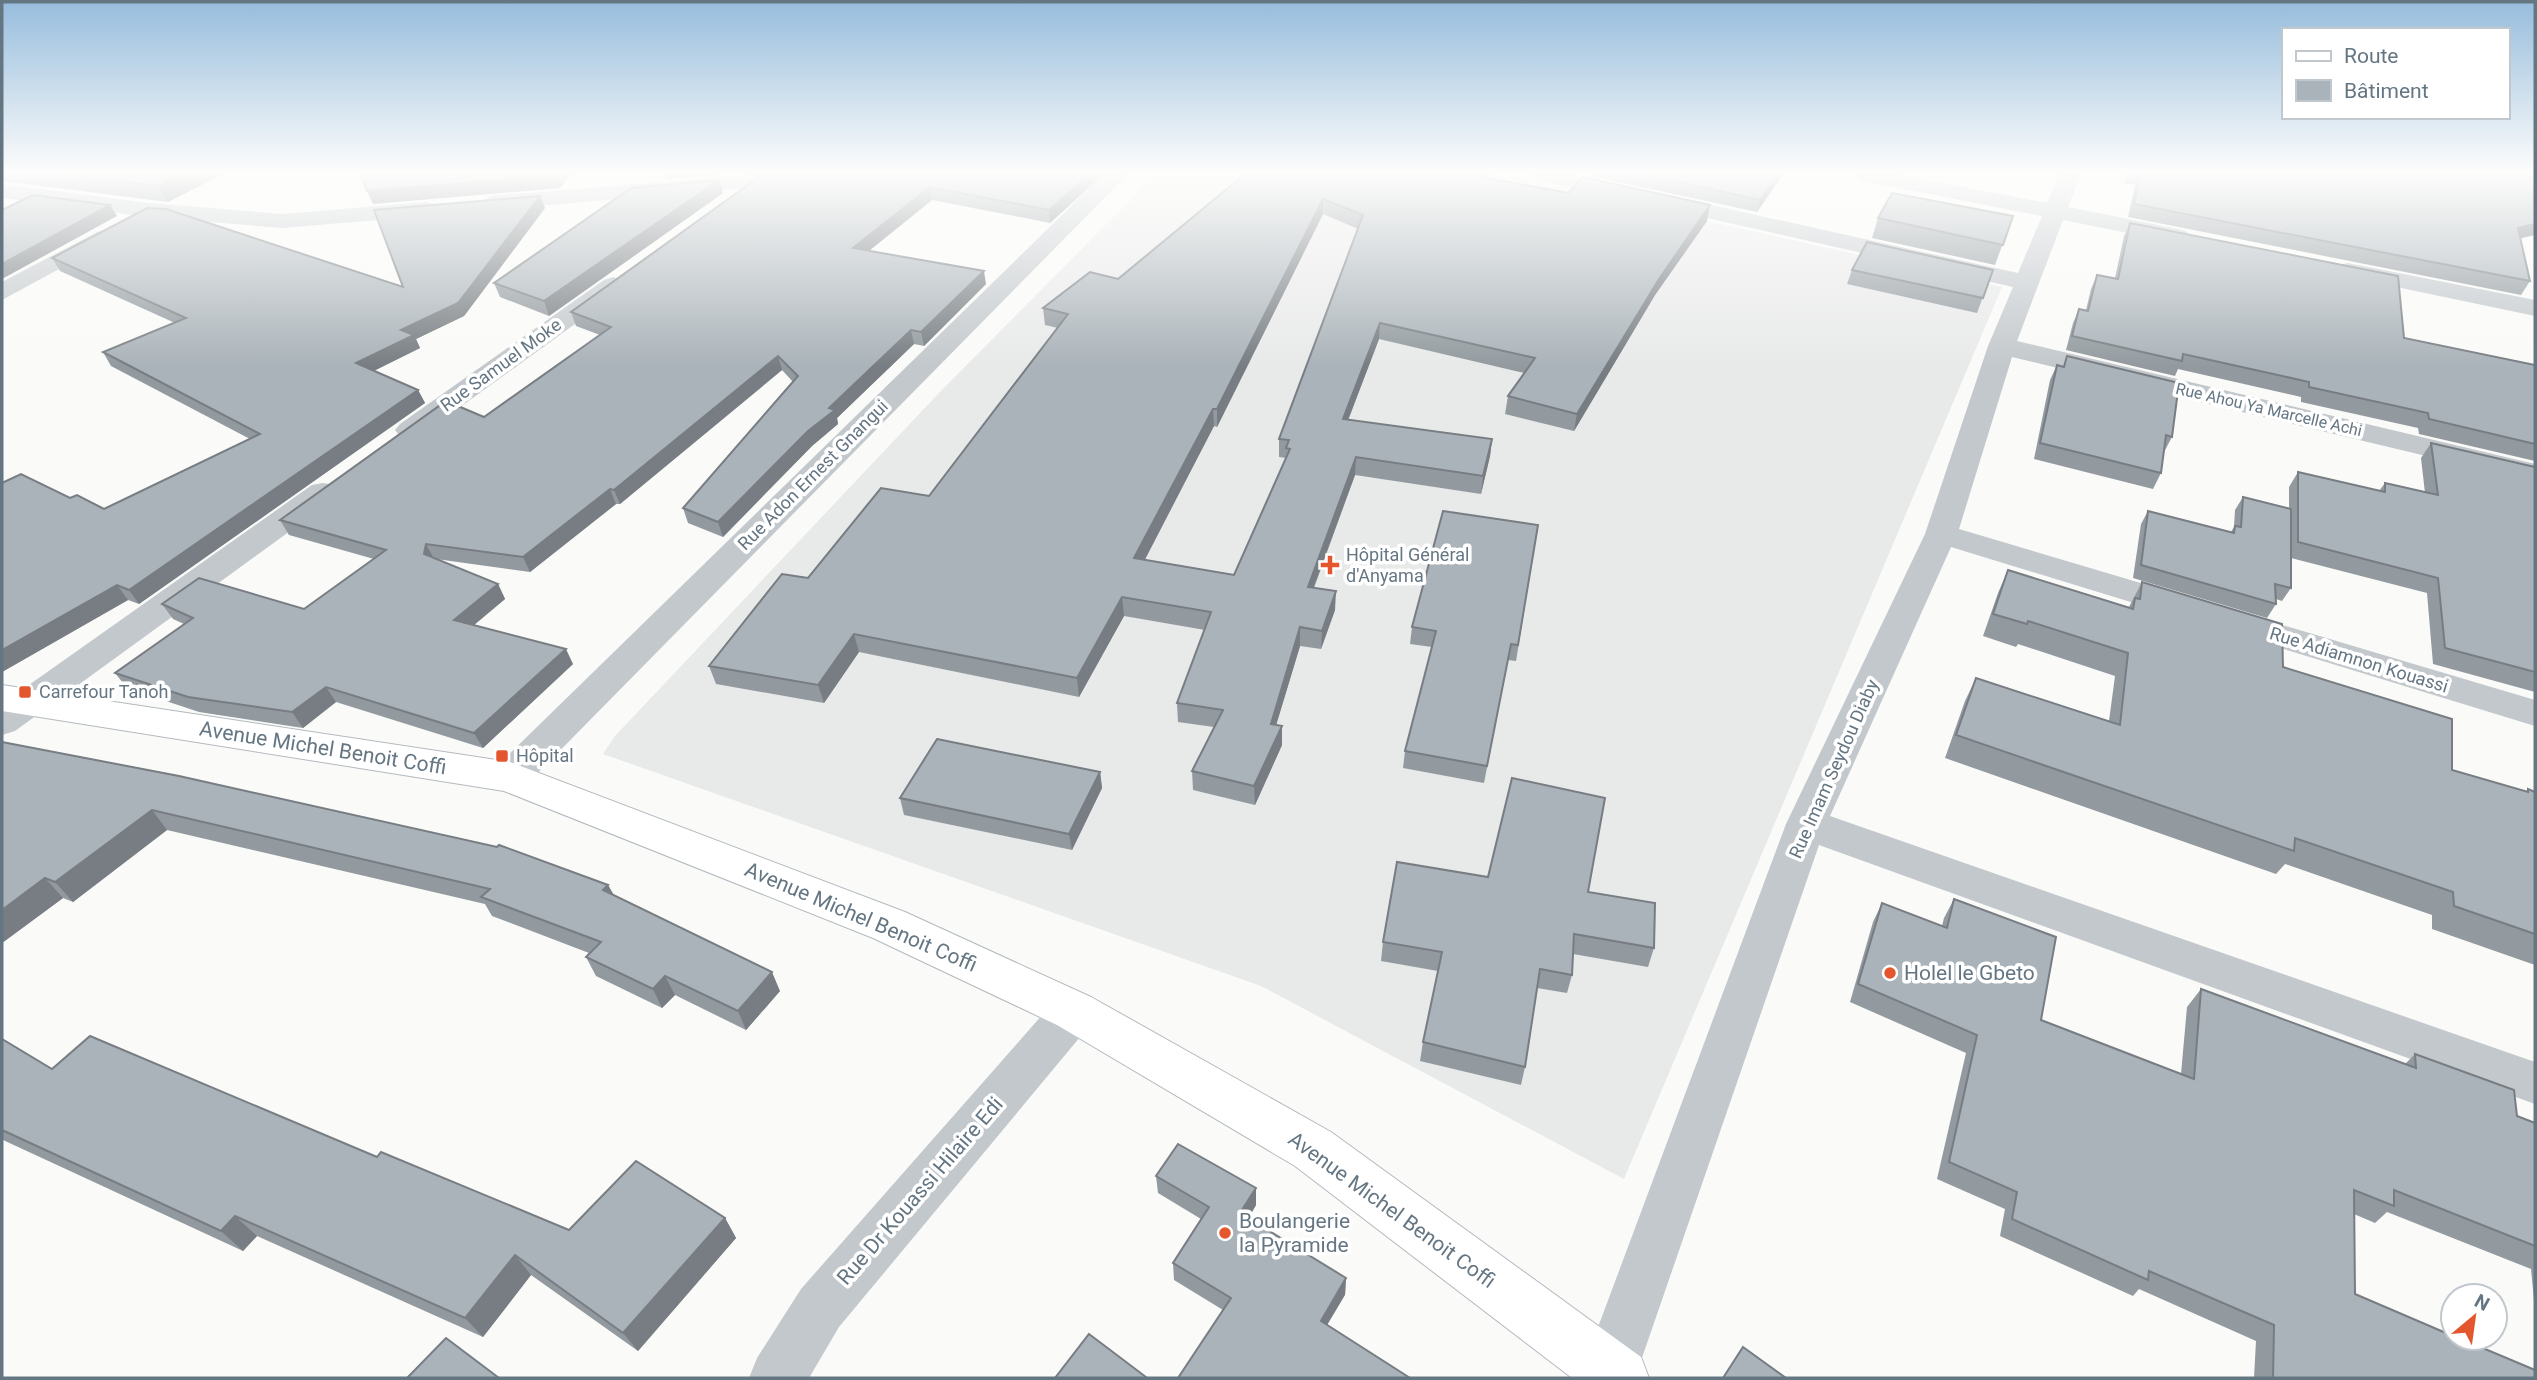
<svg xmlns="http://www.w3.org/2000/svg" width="2537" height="1380" viewBox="0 0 2537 1380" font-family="Roboto,sans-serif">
	<rect width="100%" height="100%" fill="#fafaf8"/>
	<path fill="#e8e9e9" d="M1156 174H1485L1525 180 2002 287 1624 1179 1261 986 603 754 615 736 938 394Z"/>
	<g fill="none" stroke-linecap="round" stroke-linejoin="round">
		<defs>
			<path id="secondary" d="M2 685 510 762 905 912 1091 997 1331 1132 1641 1357 1649 1378H1572L1295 1166 1057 1025 873 938 504 791 2 711Z"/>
		</defs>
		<use href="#secondary" stroke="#b3babf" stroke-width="2"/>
		<g fill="#c3c8cc" fill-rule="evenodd">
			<path d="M759 174 770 181 767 186 491 210 480 203 491 196Z"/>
			<path d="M1104 174H1128L524 787 510 791 496 787 490 777 496 767Z"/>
			<path d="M1531 174H1571L2018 273 2042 216 1863 181 1852 174H1896L2047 203 2059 174H2081L2068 207 2178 229 2186 231 2190 236 2186 241 2178 243 2063 220 2017 341 2535 464V482L2012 357 1959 529 2535 700V726L1951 547 1830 816 2535 1062V1104L1819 845 1635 1378H1579L1786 824 1925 534 1988 346 2013 287 1542 181Z"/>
			<path d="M2 184 149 203 282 214 426 202 434 204 438 209 434 214 426 216 282 228 149 217 2 198Z"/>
			<path d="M99 231 107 233 111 238 107 243 2 300V282Z"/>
			<path d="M2348 263 2535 300V316L2339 275 2336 270 2339 265Z"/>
			<path d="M613 277 622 280 626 285 622 290 420 436 410 439 400 436 395 430 400 424 604 280Z"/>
			<path d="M323 483 334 485 339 492 334 499 15 731 2 735V704L312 485Z"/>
			<path d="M1074 992 1090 997 1097 1011 1090 1025 839 1327 809 1378H749L757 1358 801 1289 1058 997Z"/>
		</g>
		<use href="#secondary" fill="#fff" fill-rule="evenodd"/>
	</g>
	<g fill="#929a9f" fill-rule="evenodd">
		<path d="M2 174H223L168 202 2 181Z"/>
		<path d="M763 174H1104L1050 223 932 200 869 251 986 284 924 346 914 344 837 418 838 424 812 446 723 537 688 523 683 508 793 382 782 370 620 504H616L530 572 436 559 498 584 505 599 474 625 573 664 483 748 336 702 303 728 199 712 127 688 115 673 184 624 173 619 162 604 304 609 374 559 289 535 280 520 484 417 600 335 576 326 571 312Z"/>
		<path d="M1245 174H1490L1487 178 1707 221 1655 295 1574 431 1505 414 1508 396 1524 373 1379 339 1348 420 1492 439 1490 456 1481 494 1355 475 1314 588 1335 610 1321 649 1300 646 1276 725 1282 726V745L1255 805 1193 790 1192 771 1214 727 1178 722 1177 703 1205 630 1124 616 1079 697 859 652 824 703 716 684 709 666 808 578 929 496 1058 328 1045 325 1043 308 1118 279ZM1323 214 1358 229 1279 439V457L1286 458 1234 575 1144 560 1214 426 1217 427Z"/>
		<path d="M1595 174H1783L1757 212 1595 177Z"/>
		<path d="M2126 174H2510L2521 239 2530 281 2521 295 2128 217 2135 185 2124 183Z"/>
		<path d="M719 180 723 193 549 316 500 297 494 283Z"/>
		<path d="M545 208 464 316 416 339 420 348 374 371 418 390 425 403 139 604 128 600 2 672 70 498 104 509 250 439 111 366 103 352 175 323 60 271 52 258 403 287Z"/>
		<path d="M2013 216 1995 265 1872 238 1878 218Z"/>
		<path d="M2130 223 2404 338 2535 365V461L2419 434 2418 428 2301 402V397L2178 369 2175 376 2066 350 2073 323 2079 309 2086 310 2091 289 2097 275 2115 278 2124 236Z"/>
		<path d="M1852 270H1993L1977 313 1847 284Z"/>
		<path d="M2067 356 2172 437 2164 452 2161 473 2153 489 2034 459 2050 380 2057 365 2063 367Z"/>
		<path d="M2431 443 2535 467V692L2433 664 2427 593 2291 558V588L2282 601 2276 599V604L2267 618 2133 578 2141 524 2148 511 2231 532 2234 527 2235 510 2243 497 2289 508V487L2298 472 2379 491 2385 483 2425 493 2421 458Z"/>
		<path d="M1538 525 1516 661 1508 660 1484 783 1403 768 1405 751 1432 647 1410 644 1412 627Z"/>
		<path d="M2008 570 2129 607 2130 605 2142 582 2452 770 2525 792 2528 789 2535 792V965L2432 929V915L2285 864 2276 874 1945 758 1965 701 1976 678 2109 721 2115 676 2018 644 2016 647 1983 636 1998 593Z"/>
		<path d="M2 742 608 885 614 895 780 991 746 1030 675 995 662 1008 596 976 586 957 589 953 492 916 485 904 167 830 73 902 63 898 2 943Z"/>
		<path d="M1100 772 1102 788 1072 850 904 815 900 798Z"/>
		<path d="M1488 877 1588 892 1654 948 1648 967 1573 954 1572 975 1567 993 1537 988 1525 1067 1521 1085 1420 1061 1423 1042 1438 971 1381 961 1383 942Z"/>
		<path d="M1954 899 2041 1020 2181 1074 2187 1007 2201 989 2405 1064 2415 1054 2517 1116 2535 1123V1311L2531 1269 2387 1212 2375 1223 2354 1214 2355 1294 2535 1378H2254L2256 1341 2139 1289 2133 1296 2000 1236 2005 1209 1937 1179 1966 1053 1850 1002 1873 922 1882 903 1942 926 1944 918Z"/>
		<path d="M2 1039 52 1069 377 1157 569 1230 725 1218 736 1238 638 1351 531 1275 483 1337 257 1236 243 1251 3 1140 2 1141Z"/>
		<path d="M1156 1176 1256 1205 1249 1218 1346 1278 1345 1295 1223 1310 1174 1280 1173 1263 1201 1219 1158 1193Z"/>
	</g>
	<g fill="#777d82">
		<path d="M183 174H223L168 202 159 186Z"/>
		<path d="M557 174H571L560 188 373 204 367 191Z"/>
		<path d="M665 174H725L666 179Z"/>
		<path d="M1089 174H1104L1050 223 1049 210Z"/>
		<path d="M1478 174H1490L1475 191 1476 176Z"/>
		<path d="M1778 174H1783L1757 212 1760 200Z"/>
		<path d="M719 180 723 193 549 316 544 301Z"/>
		<path d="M930 187 932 200 856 261 853 248Z"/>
		<path d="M540 196 545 208 464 316 416 339 420 348 363 376 356 363 401 330Z"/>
		<path d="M1323 199V214L1217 427V409Z"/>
		<path d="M110 205 117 216 2 279V264Z"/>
		<path d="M1710 205 1707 221 1655 295 1574 431 1577 414 1659 279Z"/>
		<path d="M2535 224V235L2509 241 2518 228Z"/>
		<path d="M984 271 986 284 924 346 921 332Z"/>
		<path d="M1380 323 1379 339 1342 436 1343 419Z"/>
		<path d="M911 330 914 344 837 418 838 424 812 446 723 537 718 522 829 408Z"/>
		<path d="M778 356 782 370 620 504 614 490Z"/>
		<path d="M418 390 425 403 139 604 129 590Z"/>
		<path d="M1213 409 1214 426 1136 577 1134 558Z"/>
		<path d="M1492 439 1490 456 1481 494 1483 476Z"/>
		<path d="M1356 457 1355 475 1307 605 1308 587Z"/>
		<path d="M610 489 616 504 530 572 523 557Z"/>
		<path d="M426 544 434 559 424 554Z"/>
		<path d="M498 584 505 599 462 635 454 620Z"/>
		<path d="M117 585 128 600 2 672V650Z"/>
		<path d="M1336 591 1335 610 1321 649 1322 631Z"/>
		<path d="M1122 597 1124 616 1079 697 1077 678Z"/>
		<path d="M1300 627V646L1271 742V724Z"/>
		<path d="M854 634 859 652 824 703 818 685Z"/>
		<path d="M566 649 573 664 483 748 474 733Z"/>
		<path d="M326 687 336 702 303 728 292 712Z"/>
		<path d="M1282 726V745L1255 805 1254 786Z"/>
		<path d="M1100 772 1102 788 1072 850 1069 834Z"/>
		<path d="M152 810 167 830 73 902 55 882Z"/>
		<path d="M45 878 63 898 2 943V910Z"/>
		<path d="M608 885 618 904 603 890Z"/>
		<path d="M772 972 780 991 746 1030 738 1011Z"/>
		<path d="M665 976 675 995 662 1008 653 989Z"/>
		<path d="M1256 1188V1205L1241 1230 1240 1213Z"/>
		<path d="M235 1216 257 1236 243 1251 221 1231Z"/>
		<path d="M725 1218 736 1238 638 1351 623 1333Z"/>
		<path d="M515 1255 531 1275 483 1337 465 1318Z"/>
		<path d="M1346 1278 1345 1295 1320 1337 1321 1321Z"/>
	</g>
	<g fill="#aab3b9" stroke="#777d82" stroke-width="2" fill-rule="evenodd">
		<path d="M61 174H183L159 186Z"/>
		<path d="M360 174H557L556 175 367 191Z"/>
		<path d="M763 174H1089L1049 210 930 187 853 248 984 271 921 332 911 330 829 408 835 410 808 431 718 522 683 508 798 376 778 356 614 490 610 489 523 557 426 544 424 554 498 584 454 620 566 649 474 733 326 687 292 712 188 697 115 673 193 618 162 604 199 578 304 609 386 550 280 520 446 401 484 417 611 327 571 312Z"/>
		<path d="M1245 174H1478L1476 176 1568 193 1583 177 1710 205 1659 279 1577 414 1508 396 1535 358 1380 323 1343 419 1492 439 1483 476 1356 457 1308 587 1336 591 1322 631 1300 627 1271 724 1282 726 1254 786 1192 771 1223 710 1177 703 1211 612 1122 597 1077 678 854 634 818 685 709 666 782 574 808 578 881 488 929 496 1068 314 1043 308 1090 272 1118 279ZM1323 199 1363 215 1279 439 1289 440 1286 448 1290 449 1234 575 1134 558 1213 409H1217Z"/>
		<path d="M1642 174H1778L1760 200Z"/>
		<path d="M2140 174H2510L2535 178V224L2518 228 2530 281 2134 204Z"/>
		<path d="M719 180 544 301 494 283 631 188Z"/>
		<path d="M1892 193 2013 216 2003 245 1878 218Z"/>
		<path d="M33 195 110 205 2 264V210Z"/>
		<path d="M540 196 458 303 401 330 414 335 356 363 418 390 129 590 117 585 2 650V483L21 474 70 498 77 495 104 509 260 434 103 352 186 318 52 258 147 208 166 209 403 287 374 210Z"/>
		<path d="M2130 223 2398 276 2404 338 2535 365V444L2429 419 2428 413 2309 387V382L2183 354 2182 361 2072 336 2079 309 2088 311 2097 275 2118 279Z"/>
		<path d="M1867 242 1993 270 1983 298 1852 270Z"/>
		<path d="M2067 356 2179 383 2172 437 2166 435 2161 473 2040 443 2057 365 2064 367Z"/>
		<path d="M2431 443 2535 467V672L2445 648 2438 578 2298 542V472L2385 492V483L2438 495Z"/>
		<path d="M2243 497 2291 509V588L2275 584 2276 604 2141 565 2148 511 2234 533 2235 526 2241 527Z"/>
		<path d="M1443 511 1538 525 1518 645 1511 644 1487 766 1405 751 1436 631 1412 627Z"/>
		<path d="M2008 570 2133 609 2135 598 2140 599 2142 582 2282 624 2283 667 2452 719V770L2528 792V789L2535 792V934L2454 906 2453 892 2295 838 2294 851 1956 735 1976 678 2120 725 2128 653 2028 621 2027 624 1993 614Z"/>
		<path d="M937 739 1100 772 1069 834 900 798Z"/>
		<path d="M2 742 179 776 497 847 499 845 608 885 603 890 772 972 738 1011 665 976 653 989 586 957 601 942 481 897 490 889 152 810 55 882 45 878 2 910Z"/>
		<path d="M1512 778 1605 798 1588 892 1655 903 1654 948 1574 934 1572 975 1540 969 1525 1067 1423 1042 1442 952 1383 942 1397 862 1488 877Z"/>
		<path d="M1954 899 2056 937 2041 1020 2194 1079 2201 989 2416 1068 2415 1054 2514 1090 2517 1116 2535 1123V1246L2394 1190V1206L2354 1190 2355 1294 2453 1336V1338H2459L2535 1370V1378H2273L2274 1325 2149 1271 2148 1280 2012 1219 2017 1192 1949 1162 1977 1035 1858 984 1882 903 1947 928Z"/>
		<path d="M90 1036 377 1157 381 1152 569 1230 636 1161 725 1218 623 1333 515 1255 465 1318 235 1216 221 1231 2 1130V1039L52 1069Z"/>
		<path d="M1178 1144 1256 1188 1240 1213 1346 1278 1321 1321 1410 1378H1178L1231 1298 1173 1263 1209 1207 1156 1176Z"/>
		<path d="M1089 1334 1146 1377 1145 1378H1055Z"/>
		<path d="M446 1338 499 1378H407Z"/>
		<path d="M1743 1347 1786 1378H1723Z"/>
	</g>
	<linearGradient id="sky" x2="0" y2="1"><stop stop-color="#96bcdc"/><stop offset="0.47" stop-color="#fdfdfc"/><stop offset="1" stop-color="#fdfdfc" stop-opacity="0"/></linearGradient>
	<rect width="2537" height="367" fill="url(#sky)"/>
	<g fill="#e4572e" stroke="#fff" stroke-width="2.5">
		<path d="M1326.5 554.5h7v7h7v7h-7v7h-7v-7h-7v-7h7z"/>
		<rect x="18" y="685" width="14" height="14" rx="3.5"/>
		<rect x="495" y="749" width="14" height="14" rx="3.5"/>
		<circle cx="1890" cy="973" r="7"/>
		<circle cx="1225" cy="1233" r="7"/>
	</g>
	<g text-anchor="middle" stroke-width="7" stroke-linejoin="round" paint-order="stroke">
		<g font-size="16" fill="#657683" stroke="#fff">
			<text transform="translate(2269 409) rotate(13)" y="6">Rue Ahou Ya Marcelle Achi</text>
		</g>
		<g font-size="18" fill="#657683" stroke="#fff">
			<text transform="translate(501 365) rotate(-36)" y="6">Rue Samuel Moke</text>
			<text transform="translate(813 475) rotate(-45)" y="6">Rue Adon Ernest Gnangui</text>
			<text transform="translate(2359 660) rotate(17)" y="6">Rue Adiamnon Kouassi</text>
			<text transform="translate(1834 769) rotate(-66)" y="6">Rue Imam Seydou Diaby</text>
		</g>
		<g font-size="18" fill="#657683" stroke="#fff" text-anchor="start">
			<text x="1346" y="561">Hôpital Général<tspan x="1346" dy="21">d'Anyama</tspan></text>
			<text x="39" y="698">Carrefour Tanoh</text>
			<text x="516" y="762">Hôpital</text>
		</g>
		<g font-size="21" fill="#657683" stroke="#fff">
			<text transform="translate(323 748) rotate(9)" y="7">Avenue Michel Benoit Coffi</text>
			<text transform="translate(861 917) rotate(23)" y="7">Avenue Michel Benoit Coffi</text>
			<text transform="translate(920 1191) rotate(-49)" y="7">Rue Dr Kouassi Hilaire Edi</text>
			<text transform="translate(1392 1210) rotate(36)" y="7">Avenue Michel Benoit Coffi</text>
		</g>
		<g font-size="21" fill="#657683" stroke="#fff" text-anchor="start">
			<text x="1904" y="980">Holel le Gbeto</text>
			<text x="1239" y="1228">Boulangerie<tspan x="1239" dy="24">la Pyramide</tspan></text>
		</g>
	</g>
	<rect width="2537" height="1380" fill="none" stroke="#657683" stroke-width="7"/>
	<rect x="2282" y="28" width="228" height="91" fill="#ffffff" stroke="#c1c8cd" stroke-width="2"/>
	<rect x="2296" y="51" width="35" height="10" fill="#ffffff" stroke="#c1c8cd" stroke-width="2"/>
	<text x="2344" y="63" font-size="21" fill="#657683">Route</text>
	<rect x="2296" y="80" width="35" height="21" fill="#aab3b9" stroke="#c1c8cd" stroke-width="2"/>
	<text x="2344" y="98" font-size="21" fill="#657683">Bâtiment</text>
	<g transform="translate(2474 1317) rotate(29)"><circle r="33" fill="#ffffff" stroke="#c1c8cd" stroke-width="2"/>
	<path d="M0-5L12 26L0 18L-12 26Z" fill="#e4572e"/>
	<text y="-10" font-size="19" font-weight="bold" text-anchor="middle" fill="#657683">N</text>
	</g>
</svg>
